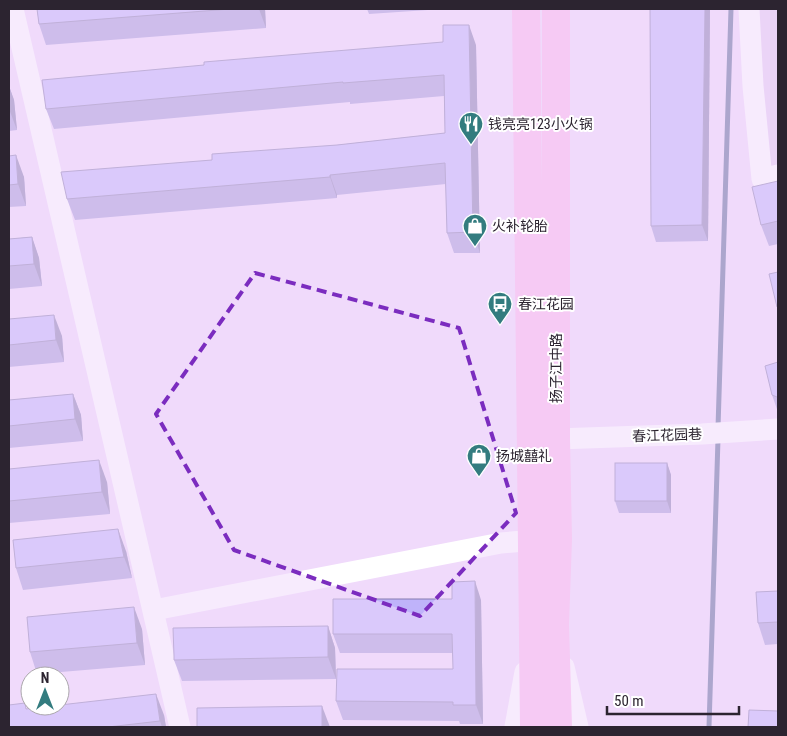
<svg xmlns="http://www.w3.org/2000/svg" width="787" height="736" viewBox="0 0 787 736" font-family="'Roboto Condensed','Noto Sans SC',sans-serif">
	<rect width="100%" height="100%" fill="#f0dafb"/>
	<path fill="#e5ccf2" d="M758 9H778V167L768 169Z"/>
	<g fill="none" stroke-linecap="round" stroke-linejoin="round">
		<g stroke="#596696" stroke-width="5">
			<path d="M718 428 731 9"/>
			<path d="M709 727 718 439"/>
		</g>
		<g stroke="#fff" stroke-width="21">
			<path d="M13 9 180 727"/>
			<path d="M749 9 753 86 762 179 778 175"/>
			<path d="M556 439 702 434 778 429"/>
			<path d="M154 610 501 543 547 539"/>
			<path d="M564 667 578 727"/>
			<path d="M515 727 525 672"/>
		</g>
		<g stroke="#fcb6ea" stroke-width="28">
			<path d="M526 9 534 727"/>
			<path d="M556 9V439L558 539 555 625 558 727"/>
		</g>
	</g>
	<g fill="#a49ad7">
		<path d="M37 9H265L266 28 46 45 39 24Z"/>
		<path d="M367 9H428V10L369 14Z"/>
		<path d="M650 9H710L708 241 656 242 651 226Z"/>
		<path d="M476 45 480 253H454L447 233 446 184 337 195V198L75 220 67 199 212 160 337 145 445 133 444 96 350 104V102L54 129 46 109Z"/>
		<path d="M9 86 14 100 17 130 9 131Z"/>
		<path d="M9 156 24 177 26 206 9 207Z"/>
		<path d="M778 181V244L769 246 761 225Z"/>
		<path d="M32 237 39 258 42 286 9 289V239Z"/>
		<path d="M9 319 62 336 64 362 9 367Z"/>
		<path d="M778 362V412L772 395Z"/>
		<path d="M73 394 81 415 83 441 9 448V400Z"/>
		<path d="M667 463 671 475V513H619L615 501Z"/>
		<path d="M9 469 107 482 110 514 9 523Z"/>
		<path d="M126 551 132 578 23 590 16 568Z"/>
		<path d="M778 591V644L765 645 758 623Z"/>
		<path d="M481 600 483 724H460L459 721 343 720 336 701 453 669V653H340L333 634Z"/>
		<path d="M328 626 335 648 336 679 182 681 174 660Z"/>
		<path d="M142 629 145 665 37 674 30 652Z"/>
		<path d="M27 709 164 715 166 727H9Z"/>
	</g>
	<g fill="#867daf">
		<path d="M259 9H265L266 28Z"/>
		<path d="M705 9H710L708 241 702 225Z"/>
		<path d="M469 25 476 45 480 253 473 232Z"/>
		<path d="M9 86 14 100 17 130 9 109Z"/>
		<path d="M16 155 24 177 26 206 18 184Z"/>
		<path d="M330 175 337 195V198L330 177Z"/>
		<path d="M32 237 39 258 42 286 34 264Z"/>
		<path d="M54 315 62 336 64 362 56 340Z"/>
		<path d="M73 394 81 415 83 441 75 419Z"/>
		<path d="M99 460 107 482 110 514 102 492Z"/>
		<path d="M667 463 671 475V513L667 501Z"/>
		<path d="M118 529 126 551 132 578 124 557Z"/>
		<path d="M475 581 481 600 483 724 476 705Z"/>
		<path d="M134 607 142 629 145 665 137 643Z"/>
		<path d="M328 626 335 648 336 679 328 657Z"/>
		<path d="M156 694 164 715 166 727H162L160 721Z"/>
		<path d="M322 706 330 727H322Z"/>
	</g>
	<g fill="#bfb3fa" stroke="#867daf">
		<path d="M37 9H230L39 24Z"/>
		<path d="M650 9H705L702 225 651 226Z"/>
		<path d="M443 25H469L473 232 447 233 445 163 330 175V177L67 199 61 172 212 160V154L337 145 445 133 444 75 343 83V82L46 109 42 80 204 65V62L443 42Z"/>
		<path d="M16 155 18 184 9 185V156Z"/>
		<path d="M778 181V221L761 225 752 187Z"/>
		<path d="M32 237 34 264 9 266V239Z"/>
		<path d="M778 272V307H777L769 274Z"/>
		<path d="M54 315 56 340 9 345V319Z"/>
		<path d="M778 362V397H777L772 395 765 366Z"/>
		<path d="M73 394 75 419 9 426V400Z"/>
		<path d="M99 460 102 492 9 501V469Z"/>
		<rect x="615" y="463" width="52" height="38"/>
		<path d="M118 529 124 557 16 568 13 540Z"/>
		<path d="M475 581 476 705H453V702L336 701 337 669H453L452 634H333V599H452V582Z"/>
		<path d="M778 591V622L758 623 756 592Z"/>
		<path d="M134 607 137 643 30 652 27 617Z"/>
		<path d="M328 626V657L174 660V656L173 628Z"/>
		<path d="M156 694 160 721 108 727H9V705L25 703 26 709 50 706H60V705Z"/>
		<path d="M322 706V727H197V708Z"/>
		<path d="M749 710 778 711V727H748Z"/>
	</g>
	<path d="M0 0H787V736H0ZM255 273 459 328 516 513 420 616 234 550 156 414Z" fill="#f0dafb" fill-opacity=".55" fill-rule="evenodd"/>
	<path fill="none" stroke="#7b2cbf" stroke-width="4" stroke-dasharray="10 6" stroke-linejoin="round" d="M255 273 459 328 516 513 420 616 234 550 156 414Z"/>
	<defs>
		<symbol id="restaurant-pin" viewBox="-11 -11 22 30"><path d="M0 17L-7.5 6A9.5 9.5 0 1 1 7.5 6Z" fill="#337c7f" stroke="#fff"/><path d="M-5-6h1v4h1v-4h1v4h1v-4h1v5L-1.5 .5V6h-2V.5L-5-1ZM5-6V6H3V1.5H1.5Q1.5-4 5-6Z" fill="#fff"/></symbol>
		<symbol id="shop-pin" viewBox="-11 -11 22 30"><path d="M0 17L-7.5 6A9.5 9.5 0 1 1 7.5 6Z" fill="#337c7f" stroke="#fff"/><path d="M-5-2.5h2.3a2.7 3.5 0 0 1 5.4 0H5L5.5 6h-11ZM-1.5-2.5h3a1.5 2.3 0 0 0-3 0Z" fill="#fff"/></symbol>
		<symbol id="bus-pin" viewBox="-11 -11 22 30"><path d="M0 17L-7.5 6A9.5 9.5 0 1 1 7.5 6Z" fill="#337c7f" stroke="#fff"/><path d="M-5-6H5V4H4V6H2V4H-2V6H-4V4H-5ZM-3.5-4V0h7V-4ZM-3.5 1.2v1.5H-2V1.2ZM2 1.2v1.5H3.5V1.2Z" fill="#fff"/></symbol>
	</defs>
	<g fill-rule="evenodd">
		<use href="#restaurant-pin" x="457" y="110" width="28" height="38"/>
		<use href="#shop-pin" x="461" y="212" width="28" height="38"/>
		<use href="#bus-pin" x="486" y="290" width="28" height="38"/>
		<use href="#shop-pin" x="465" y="442" width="28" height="38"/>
	</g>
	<g text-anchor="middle" stroke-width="4" stroke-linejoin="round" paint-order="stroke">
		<g font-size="14" fill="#2c2430" stroke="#fff" text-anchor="start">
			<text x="488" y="129">钱亮亮123小火锅</text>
			<text x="492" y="231">火补轮胎</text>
			<text x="518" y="309">春江花园</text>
			<text x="496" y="461">扬城囍礼</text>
		</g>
		<g font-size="14" fill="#2c2430" stroke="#fff">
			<text transform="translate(556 368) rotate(-90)" y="5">扬子江中路</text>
			<text transform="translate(667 435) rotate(-2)" y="5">春江花园巷</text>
		</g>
	</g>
	<rect width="787" height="736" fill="none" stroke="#2c2430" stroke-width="20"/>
	<g transform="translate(45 691)"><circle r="24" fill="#ffffff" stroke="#aba7ac"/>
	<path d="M0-4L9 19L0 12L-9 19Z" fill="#337c7f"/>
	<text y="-8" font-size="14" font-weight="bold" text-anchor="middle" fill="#2c2430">N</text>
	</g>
	<path d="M607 706v8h132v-8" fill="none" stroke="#2c2430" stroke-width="2.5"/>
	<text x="614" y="706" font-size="15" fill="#2c2430" stroke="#ffffff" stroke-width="4" paint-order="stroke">50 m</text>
</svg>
